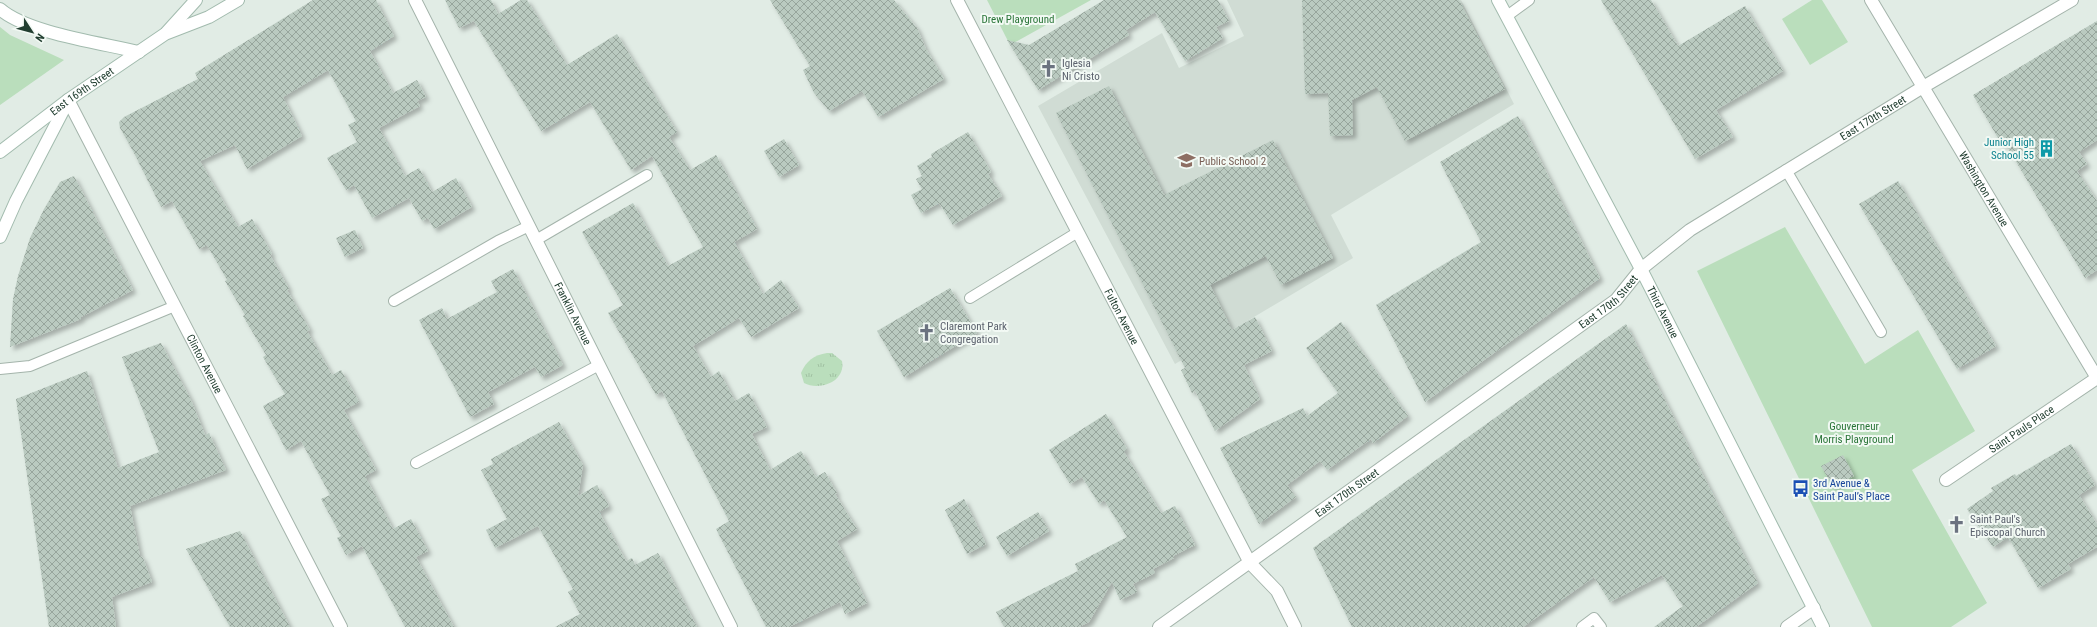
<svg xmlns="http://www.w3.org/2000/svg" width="2097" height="627" viewBox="0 0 2097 627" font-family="'Roboto Condensed',sans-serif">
	<defs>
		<pattern id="grass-tufts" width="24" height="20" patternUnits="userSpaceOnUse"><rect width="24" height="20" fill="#badebc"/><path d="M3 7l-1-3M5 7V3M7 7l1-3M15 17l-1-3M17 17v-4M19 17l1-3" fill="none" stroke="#a0c0a2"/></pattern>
		<pattern id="building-cross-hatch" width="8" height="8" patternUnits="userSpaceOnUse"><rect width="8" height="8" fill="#bacac0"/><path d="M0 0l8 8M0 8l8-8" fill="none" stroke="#97a59c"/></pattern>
		<filter id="shadow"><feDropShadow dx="3.5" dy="3.5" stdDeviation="2" flood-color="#0004"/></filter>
	</defs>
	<rect width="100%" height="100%" fill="#e1ece5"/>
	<path fill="#d0dcd4" d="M1227 0H1461L1514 104 1331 215 1353 258 1175 364 1038 106 1162 33 1179 68 1244 36Z"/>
	<path fill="url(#grass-tufts)" d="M827 353H832L842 361C846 382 819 391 804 383L801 373C806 361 814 355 827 353Z"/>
	<g fill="#badebc">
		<path d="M987 0H1091L1010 45Z"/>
		<path d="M1812 0H1822L1848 42 1810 65 1782 19Z"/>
		<path d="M0 27 10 35 64 60 0 105Z"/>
		<path d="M1785 227 1865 364 1918 330 1975 431 1912 470 1987 603 1951 627H1872L1697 271Z"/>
	</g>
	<g fill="url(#building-cross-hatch)" filter="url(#shadow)">
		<path d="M313 0H376L394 36 370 51 393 93 417 80 426 97 417 101 420 106 379 128 405 176 419 168 432 192 456 178 472 207 434 229 428 218 422 221 409 198 372 218 354 185 346 190 327 158 357 142 348 125 356 121 328 70 283 97 302 136 247 169 235 145 200 161 238 227 252 219 272 254 270 255 289 289 287 290 310 330 307 331 332 375 341 370 359 402 344 410 376 470 365 476 393 529 411 519 428 551 416 557 454 627H405L362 546 346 555 337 538 341 536 321 499 330 495 301 441 286 450 263 406 285 394 263 357 266 355 243 316 245 315 225 281 227 280 207 245 199 249 172 201 161 207 134 153 120 128 119 122 124 117 198 79 195 73Z"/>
		<path d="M445 0H491L498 14 521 0H527L567 65 617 34 677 132 669 137 690 170 716 155 757 229 734 242 763 294 781 280 799 308 751 337 739 318 693 346 711 377 719 371 735 401 749 393 767 427 752 434 770 470 801 451 816 477 825 472 837 493 835 494 857 529 837 541 867 603 845 614 840 602 789 627H766L716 529 729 521 662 391 656 395 608 313 623 305 582 232 633 203 668 266 703 247 652 156 631 170 590 102 541 131 474 21 459 28Z"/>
		<path d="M770 0H894L917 28 926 49 944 79 878 117 862 91 829 111 814 93 803 70 810 66Z"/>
		<path d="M1104 0H1218L1229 21 1216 27 1223 38 1185 61 1155 12 1126 30 1129 35 1038 90 1007 40 1029 45Z"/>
		<path d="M1302 0H1459L1505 89 1405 141 1377 87 1352 100 1353 135 1330 136 1328 93 1305 94Z"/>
		<path d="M1601 0H1651L1678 46 1745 6 1783 71 1716 110 1733 137 1695 159Z"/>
		<path d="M2097 21V140L2079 152 2087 164 2077 171 2097 201V270L2085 278 2005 143 2002 145 1973 95Z"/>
		<path d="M1109 86 1164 195 1273 140 1333 258 1281 285 1266 256 1210 285 1232 330 1255 317 1272 351 1244 365 1260 399 1215 431 1195 391 1192 393 1181 370 1185 368 1056 113Z"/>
		<path d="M1518 116 1600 278 1425 402 1376 305 1481 242 1440 162Z"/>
		<path d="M968 132 991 172 988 174 1002 196 953 225 939 203 921 213 911 195 922 189 916 179 922 176 917 166 932 157 931 154Z"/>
		<path d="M784 139 799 165 779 177 764 151Z"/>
		<path d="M74 176 133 290 81 317V319L10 347 13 299 18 276 30 238 44 209 60 182Z"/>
		<path d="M1898 181 1996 346 1957 369 1859 204Z"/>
		<path d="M355 230 363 248 345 257 336 238Z"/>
		<path d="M513 269 563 365 541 377 535 367 488 392 494 404 470 417 419 320 442 308 447 319 497 292 491 281Z"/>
		<path d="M950 288 977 333 904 377 877 331Z"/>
		<path d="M1341 322 1408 416 1373 443 1371 439 1327 470 1320 461 1287 485 1296 497 1259 524 1220 448 1303 408 1307 416 1338 393 1306 348Z"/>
		<path d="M1626 324 1758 583 1696 627H1654L1683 606 1662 575 1610 602 1594 577 1523 627H1352L1313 548Z"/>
		<path d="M161 343 191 400 205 435 209 433 226 470 130 506 140 556 143 558 152 582 112 597 116 627H49L16 399 87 371 118 468 159 452 122 357Z"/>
		<path d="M1106 414 1127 449 1124 452 1161 513 1175 506 1195 545 1173 556 1174 558 1153 569 1155 573 1133 584 1137 592 1120 600 1112 582 1089 622 1079 627H1004L996 612 1078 571 1075 564 1127 537 1104 500 1099 504 1082 477 1070 484 1049 450Z"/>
		<path d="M559 422 583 465 578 496 597 485 609 506 599 512 626 561 632 558 635 565 658 553 697 627H555L580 614 568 592 573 589 538 526 495 548 486 530 507 519 481 470 493 464 491 459Z"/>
		<path d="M2071 444 2095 485 2079 495 2097 524V547L2068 564 2071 569 2038 588 2008 537 1993 547 1967 509 1993 491 1991 488 2015 474 2016 476Z"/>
		<path d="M1843 455 1854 476 1833 487 1821 466Z"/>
		<path d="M964 499 986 544 967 554 945 510Z"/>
		<path d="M1038 512 1049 531 1007 556 996 537Z"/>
		<path d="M240 531 290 627H230L186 549Z"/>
	</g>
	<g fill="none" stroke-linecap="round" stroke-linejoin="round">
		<defs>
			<g id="lane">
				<path d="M1507 16 1529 0"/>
				<path d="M1786 170 1881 332"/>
				<path d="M536 240 647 175"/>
				<path d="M970 298 1078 232"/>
				<path d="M394 301 498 241 529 226"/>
				<path d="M0 369 30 366 175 306"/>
				<path d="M416 463 599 365"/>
				<path d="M1582 627 1594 618 1601 627"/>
			</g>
			<g id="street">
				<path id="s1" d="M415 0 731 627"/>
				<path id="s2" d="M957 0 1250 563 1277 591 1295 627"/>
				<path id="s3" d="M1871 0 2097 378"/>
				<path id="s4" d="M68 100 341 627"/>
				<path id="s5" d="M1946 480 2097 378"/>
				<path id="s6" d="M1159 627 1616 300 1641 269 1690 230 1923 87 2072 0"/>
				<path d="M1787 627 1814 608"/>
			</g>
			<g id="secondary">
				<path id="s7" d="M1498 0 1641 269 1823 627"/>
				<path d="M0 9C27 33 102 43 139 52"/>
				<path d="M167 32 196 0"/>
				<path id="s8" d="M0 152 68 100 165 34 209 17 238 0"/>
				<path d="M0 237 16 201 67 103"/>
			</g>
		</defs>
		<use href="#lane" stroke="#a4b4ab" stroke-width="12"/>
		<use href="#street" stroke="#a4b4ab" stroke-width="14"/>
		<use href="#secondary" stroke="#a2bbae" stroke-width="14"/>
		<use href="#lane" stroke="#fff" stroke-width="10"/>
		<use href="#street" stroke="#fff" stroke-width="12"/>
		<use href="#secondary" stroke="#fff" stroke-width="12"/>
	</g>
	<defs>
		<symbol id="church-bare" viewBox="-9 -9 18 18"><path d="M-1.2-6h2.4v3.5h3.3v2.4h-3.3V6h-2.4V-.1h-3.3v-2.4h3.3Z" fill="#6b7280" stroke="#f2f9f4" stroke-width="2.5" paint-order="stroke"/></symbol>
		<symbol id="building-bare" viewBox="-9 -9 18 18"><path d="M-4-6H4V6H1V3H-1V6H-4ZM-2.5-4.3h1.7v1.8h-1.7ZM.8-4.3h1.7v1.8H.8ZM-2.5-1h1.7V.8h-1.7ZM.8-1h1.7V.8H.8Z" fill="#0f9aa8" stroke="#f2f9f4" stroke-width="2.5" paint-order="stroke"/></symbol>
		<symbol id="school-bare" viewBox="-9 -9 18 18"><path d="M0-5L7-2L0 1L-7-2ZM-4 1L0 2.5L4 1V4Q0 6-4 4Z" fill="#8d6e63" stroke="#f2f9f4" stroke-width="2.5" paint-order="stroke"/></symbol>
		<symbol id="bus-bare" viewBox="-9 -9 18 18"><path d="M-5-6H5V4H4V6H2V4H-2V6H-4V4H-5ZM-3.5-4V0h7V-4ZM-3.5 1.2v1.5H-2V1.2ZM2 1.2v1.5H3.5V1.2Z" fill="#1a4fb4" stroke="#f2f9f4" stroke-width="2.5" paint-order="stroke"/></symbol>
	</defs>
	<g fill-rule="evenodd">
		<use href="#church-bare" x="1036" y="56" width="25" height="25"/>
		<use href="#building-bare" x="2034" y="136" width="25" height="25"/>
		<use href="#school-bare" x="1174" y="148" width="25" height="25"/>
		<use href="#church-bare" x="914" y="320" width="25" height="25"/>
		<use href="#bus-bare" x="1788" y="476" width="25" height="25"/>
		<use href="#church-bare" x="1944" y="512" width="25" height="25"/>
	</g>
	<g text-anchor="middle" stroke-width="4" stroke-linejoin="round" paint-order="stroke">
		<g font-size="11" fill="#2a7538" stroke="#f2f9f4">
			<text x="1018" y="23">Drew Playground</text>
			<text x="1854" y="430">Gouverneur<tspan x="1854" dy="13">Morris Playground</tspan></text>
		</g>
		<g font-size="11" fill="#5b616d" stroke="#f2f9f4" text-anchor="start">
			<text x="1062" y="67">Iglesia<tspan x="1062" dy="13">Ni Cristo</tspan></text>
			<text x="940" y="330">Claremont Park<tspan x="940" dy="13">Congregation</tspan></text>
			<text x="1970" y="523">Saint Paul's<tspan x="1970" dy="13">Episcopal Church</tspan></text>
		</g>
		<g font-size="11" fill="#213e30" stroke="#f2f9f4">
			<text dy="4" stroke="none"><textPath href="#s8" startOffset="102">East 169th Street</textPath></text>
			<text dy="4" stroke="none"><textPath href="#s6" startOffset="879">East 170th Street</textPath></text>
			<text dy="4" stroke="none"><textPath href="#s3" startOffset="220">Washington Avenue</textPath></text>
			<text dy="4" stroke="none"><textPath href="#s6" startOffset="555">East 170th Street</textPath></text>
			<text dy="4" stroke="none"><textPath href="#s7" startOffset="353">Third Avenue</textPath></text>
			<text dy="4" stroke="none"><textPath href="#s1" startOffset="351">Franklin Avenue</textPath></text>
			<text dy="4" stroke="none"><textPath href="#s2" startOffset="357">Fulton Avenue</textPath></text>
			<text dy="4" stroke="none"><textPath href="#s4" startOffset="297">Clinton Avenue</textPath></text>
			<text dy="4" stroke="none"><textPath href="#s5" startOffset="91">Saint Pauls Place</textPath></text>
			<text dy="4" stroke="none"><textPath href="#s6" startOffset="231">East 170th Street</textPath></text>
		</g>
		<g font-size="11" fill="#0d838f" stroke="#f2f9f4" text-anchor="end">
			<text x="2034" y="146">Junior High<tspan x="2034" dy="13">School 55</tspan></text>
		</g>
		<g font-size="11" fill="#785e54" stroke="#f2f9f4" text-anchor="start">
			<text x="1199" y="165">Public School 2</text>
		</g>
		<g font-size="11" fill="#164399" stroke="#f2f9f4" text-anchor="start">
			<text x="1813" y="487">3rd Avenue &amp;<tspan x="1813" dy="13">Saint Paul’s Place</tspan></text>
		</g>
	</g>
	<g transform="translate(32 32) rotate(126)" stroke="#f2f9f4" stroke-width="3" paint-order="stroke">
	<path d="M0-3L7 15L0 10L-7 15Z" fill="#213e30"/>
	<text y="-6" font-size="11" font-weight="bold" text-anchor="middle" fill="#213e30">N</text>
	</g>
</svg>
